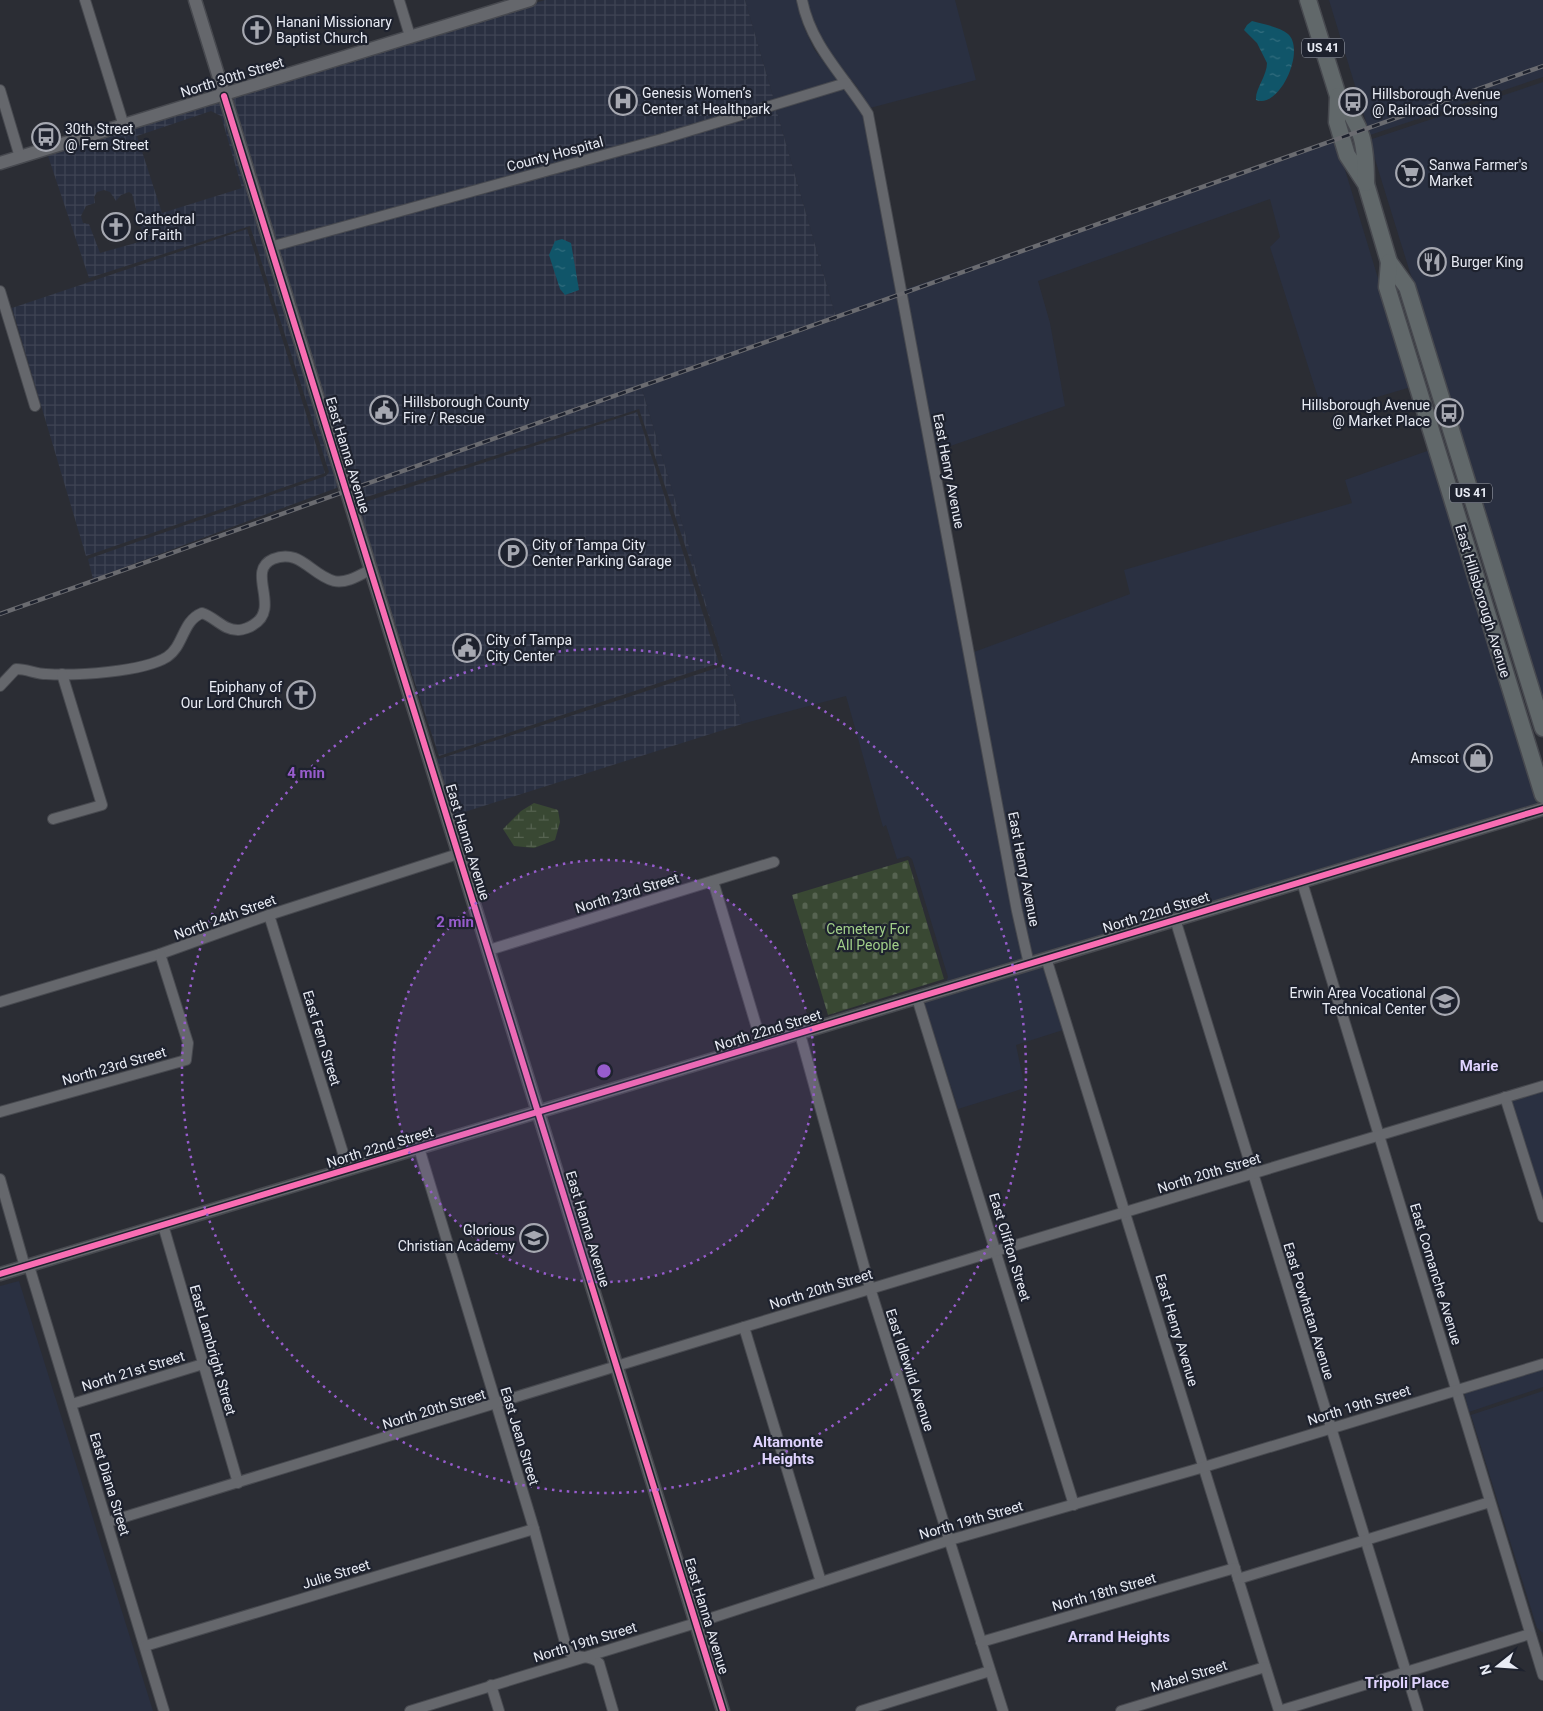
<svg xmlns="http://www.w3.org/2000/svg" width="1543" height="1711" viewBox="0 0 1543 1711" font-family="Roboto,sans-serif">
	<defs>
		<pattern id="industrial-grid" width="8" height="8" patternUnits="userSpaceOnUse" patternTransform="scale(1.25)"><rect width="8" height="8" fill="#2a3041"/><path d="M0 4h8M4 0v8" fill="none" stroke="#3f4454"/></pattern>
		<pattern id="wetland-marsh" width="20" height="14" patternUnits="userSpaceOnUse" patternTransform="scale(1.25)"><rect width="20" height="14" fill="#394833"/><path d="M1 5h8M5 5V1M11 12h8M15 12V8" fill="none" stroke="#566351"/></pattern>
		<pattern id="cemetery-stones" width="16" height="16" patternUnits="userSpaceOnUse" patternTransform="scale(1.25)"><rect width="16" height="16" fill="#394833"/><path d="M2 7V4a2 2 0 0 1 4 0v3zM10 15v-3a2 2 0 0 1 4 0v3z" fill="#566351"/></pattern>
		<pattern id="water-ripples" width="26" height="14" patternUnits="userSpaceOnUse" patternTransform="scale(1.25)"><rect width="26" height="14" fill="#105569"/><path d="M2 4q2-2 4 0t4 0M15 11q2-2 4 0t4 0" fill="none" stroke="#336e7f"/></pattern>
	</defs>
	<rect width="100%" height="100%" fill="#2b2d34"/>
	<g fill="#2a3041">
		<path d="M745 0H797L803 25 814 49 838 81 774 100Z"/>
		<path d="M807 0H955L976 80 870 108 857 87 823 44 809 12Z"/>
		<path d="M1329 0H1543V77L1370 135Z"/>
		<path d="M1543 82V702L1369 140Z"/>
		<path d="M844 88 863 116 1012 912 1023 961 937 987V985L946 982 948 977 912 859 908 856 897 859 886 825 883 827 846 696 742 724 641 386 809 325 837 321 776 109Z"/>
		<path d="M1336 140 1411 387 1323 413 1270 247 1280 237 1270 199 1038 281 1050 323 1065 406 936 451 906 289Z"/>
		<path d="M1430 450 1538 806 1033 958 1022 910 974 652 1130 594 1124 570 1352 503 1345 480Z"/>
		<path d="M1043 964 1063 1030 1016 1045 1025 1088 958 1109 924 1002Z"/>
		<path d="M1543 1091V1199L1511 1100Z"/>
		<path d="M19 1281 153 1711H0V1286Z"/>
		<path d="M1543 1369V1387L1469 1412 1464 1392Z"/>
		<path d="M1543 1391V1633L1537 1628 1471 1415Z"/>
	</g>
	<g fill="url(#industrial-grid)" fill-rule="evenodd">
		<path d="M545 0H745L774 100 661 134 273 241 230 98 412 40Z"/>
		<path d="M221 101 339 487 93 579 88 559 326 476 329 472 250 226 89 278 47 153ZM211 111 221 116 242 188 162 213 137 136ZM104 190 110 192 116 201 121 195 129 192 132 194 143 235 139 242 100 253 89 224 83 223 81 216 86 206 95 203 94 197 97 192Z"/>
		<path d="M776 109 837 321 809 325 641 386 742 724 452 816 435 757 439 759 720 667 724 661 639 409 354 501 276 250Z"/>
		<path d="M247 229 325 473 86 556 12 308Z"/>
		<path d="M637 412 719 663 439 756 356 505Z"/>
	</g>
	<path fill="url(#wetland-marsh)" d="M534 803 558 810 560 822 555 840 534 848 514 846 503 829 521 811Z"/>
	<path fill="url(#cemetery-stones)" d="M908 860 944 979 828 1015 792 895Z"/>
	<g fill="url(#water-ripples)">
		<path d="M1252 21C1263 24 1280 27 1288 34 1306 50 1280 109 1256 100 1255 89 1267 76 1267 63L1257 43 1244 30 1247 25Z"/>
		<path d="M562 239 571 243 579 290 565 295 560 289 549 255 555 241Z"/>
	</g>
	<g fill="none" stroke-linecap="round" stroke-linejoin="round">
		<defs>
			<g id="minor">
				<path d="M85 0 124 126"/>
				<path d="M399 0 410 36"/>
				<path d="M802 0C811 46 844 76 868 114L1017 911 1029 964"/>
				<path d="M0 90 20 157"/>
				<path d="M270 247 662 139 846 83"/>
				<path d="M0 291 35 406"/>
				<path d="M0 686 16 669C27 669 36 674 46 674 75 676 143 672 167 657 184 646 182 621 202 613 215 617 224 631 239 630 243 630 250 627 253 625 282 608 245 571 273 559 300 548 311 575 334 581 346 584 360 575 370 570"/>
				<path d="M53 819 102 805 62 674"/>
				<path d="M713 881 762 1045"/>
				<path d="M1302 882 1543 1675"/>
				<path d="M269 915 348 1169"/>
				<path d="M1175 919 1418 1711"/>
				<path d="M489 950 774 862"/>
				<path d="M1046 958 1279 1711"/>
				<path d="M917 998 1074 1505"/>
				<path d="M0 1002 160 954 269 915 458 854"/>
				<path d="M800 1034 870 1288 1003 1711"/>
				<path d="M1505 1097 1543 1217"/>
				<path d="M0 1112 186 1060 188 1043 160 954"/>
				<path d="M419 1148 534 1529 567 1650C576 1660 591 1654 599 1663L613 1711"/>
				<path d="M0 1179 25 1267"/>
				<path d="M163 1225 238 1483"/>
				<path d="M29 1266 164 1711"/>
				<path d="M744 1327 821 1582"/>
				<path d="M72 1404 203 1364"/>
				<path d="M108 1522 744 1327 1543 1086"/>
				<path d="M1238 1579 1490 1502"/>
				<path d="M981 1642 1235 1568"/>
				<path d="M145 1646 534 1529"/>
				<path d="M491 1685 499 1711"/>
				<path d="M410 1711 696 1623 950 1540 1204 1467 1543 1364"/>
				<path d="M861 1711 990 1671"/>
				<path d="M1121 1711 1265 1667"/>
				<path d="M1279 1711 1530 1634"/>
			</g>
			<g id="tertiary">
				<path d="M195 0 723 1711"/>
				<path d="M0 163 530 0"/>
				<path d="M0 1274 1543 809"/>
			</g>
			<g id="primary">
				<path d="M1308 0 1338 96 1337 122 1347 155 1366 184 1389 262 1407 287 1543 728"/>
				<path d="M1338 96C1363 126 1366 145 1366 183"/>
				<path d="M1389 262 1387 287 1543 795"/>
			</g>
		</defs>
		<use href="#minor" stroke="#47494f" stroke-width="12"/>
		<use href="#tertiary" stroke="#47494f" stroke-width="15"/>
		<use href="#primary" stroke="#47494f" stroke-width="19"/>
		<use href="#minor" stroke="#65676c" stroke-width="10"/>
		<use href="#tertiary" stroke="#65676c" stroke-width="12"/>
		<use href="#primary" stroke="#61686a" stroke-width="16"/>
		<defs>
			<path id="rail" d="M0 614 1543 66"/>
		</defs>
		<use href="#rail" stroke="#6a6b70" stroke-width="4.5"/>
		<use href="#rail" stroke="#1e222e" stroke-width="2.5" stroke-dasharray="8" stroke-linecap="butt"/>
		<defs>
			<g id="cycleway">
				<path d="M224 96 723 1711"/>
				<path d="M0 1274 1543 809"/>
			</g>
		</defs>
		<use href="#cycleway" stroke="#1e222e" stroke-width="9"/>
		<use href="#cycleway" stroke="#f96db3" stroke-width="6"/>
	</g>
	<circle cx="604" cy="1071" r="211" fill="#965ccc" fill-opacity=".12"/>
	<g fill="none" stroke="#965ccc" stroke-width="2.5" stroke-dasharray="2.5 5">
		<circle cx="604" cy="1071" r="211"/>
		<circle cx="604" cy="1071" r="422"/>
	</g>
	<defs>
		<symbol id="church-ring" viewBox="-11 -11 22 22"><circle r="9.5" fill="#1e222e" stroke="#a6a8b1" stroke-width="1.5"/><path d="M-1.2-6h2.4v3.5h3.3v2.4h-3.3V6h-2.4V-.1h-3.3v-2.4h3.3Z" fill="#a6a8b1"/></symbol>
		<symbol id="hospital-ring" viewBox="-11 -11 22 22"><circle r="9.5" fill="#1e222e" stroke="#a6a8b1" stroke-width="1.5"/><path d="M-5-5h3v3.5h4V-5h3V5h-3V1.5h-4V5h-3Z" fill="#a6a8b1"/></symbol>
		<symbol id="bus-ring" viewBox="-11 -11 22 22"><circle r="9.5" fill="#1e222e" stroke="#a6a8b1" stroke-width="1.5"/><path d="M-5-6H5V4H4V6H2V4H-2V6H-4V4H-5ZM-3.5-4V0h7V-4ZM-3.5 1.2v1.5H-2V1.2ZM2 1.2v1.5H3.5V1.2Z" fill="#a6a8b1"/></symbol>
		<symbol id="supermarket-ring" viewBox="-11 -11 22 22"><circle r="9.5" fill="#1e222e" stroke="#a6a8b1" stroke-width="1.5"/><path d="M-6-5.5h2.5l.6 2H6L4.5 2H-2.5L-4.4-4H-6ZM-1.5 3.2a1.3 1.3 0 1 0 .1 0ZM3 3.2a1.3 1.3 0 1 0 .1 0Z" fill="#a6a8b1"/></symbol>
		<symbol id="restaurant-ring" viewBox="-11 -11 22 22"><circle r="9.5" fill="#1e222e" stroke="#a6a8b1" stroke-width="1.5"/><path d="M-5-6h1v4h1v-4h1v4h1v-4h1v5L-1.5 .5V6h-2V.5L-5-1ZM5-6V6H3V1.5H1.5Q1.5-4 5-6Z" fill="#a6a8b1"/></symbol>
		<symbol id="civic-ring" viewBox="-11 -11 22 22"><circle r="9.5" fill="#1e222e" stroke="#a6a8b1" stroke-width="1.5"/><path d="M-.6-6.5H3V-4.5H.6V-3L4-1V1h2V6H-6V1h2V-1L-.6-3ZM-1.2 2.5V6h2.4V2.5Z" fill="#a6a8b1"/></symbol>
		<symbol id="parking-ring" viewBox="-11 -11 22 22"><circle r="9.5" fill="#1e222e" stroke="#a6a8b1" stroke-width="1.5"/><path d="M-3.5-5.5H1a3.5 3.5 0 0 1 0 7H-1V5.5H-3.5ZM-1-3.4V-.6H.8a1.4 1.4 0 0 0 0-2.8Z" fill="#a6a8b1"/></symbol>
		<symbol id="shop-ring" viewBox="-11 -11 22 22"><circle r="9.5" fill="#1e222e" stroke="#a6a8b1" stroke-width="1.5"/><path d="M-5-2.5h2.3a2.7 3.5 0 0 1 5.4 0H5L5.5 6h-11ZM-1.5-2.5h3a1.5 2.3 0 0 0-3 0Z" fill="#a6a8b1"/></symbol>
		<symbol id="school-ring" viewBox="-11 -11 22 22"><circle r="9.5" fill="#1e222e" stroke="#a6a8b1" stroke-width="1.5"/><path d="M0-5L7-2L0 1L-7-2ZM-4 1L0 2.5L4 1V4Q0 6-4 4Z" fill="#a6a8b1"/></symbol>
	</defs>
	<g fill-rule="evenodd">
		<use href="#church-ring" x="241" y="14" width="32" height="32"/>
		<use href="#hospital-ring" x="607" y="85" width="32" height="32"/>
		<use href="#bus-ring" x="1337" y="86" width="32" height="32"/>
		<use href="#bus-ring" x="30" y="121" width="32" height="32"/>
		<use href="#supermarket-ring" x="1394" y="157" width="32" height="32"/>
		<use href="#church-ring" x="100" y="211" width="32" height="32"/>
		<use href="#restaurant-ring" x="1416" y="246" width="32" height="32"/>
		<use href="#civic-ring" x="368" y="394" width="32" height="32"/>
		<use href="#bus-ring" x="1433" y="397" width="32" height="32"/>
		<use href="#parking-ring" x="497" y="537" width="32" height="32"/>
		<use href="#civic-ring" x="451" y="632" width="32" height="32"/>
		<use href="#church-ring" x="285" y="679" width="32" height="32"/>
		<use href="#shop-ring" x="1462" y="742" width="32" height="32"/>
		<use href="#school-ring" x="1429" y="985" width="32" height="32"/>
		<use href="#school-ring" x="518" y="1222" width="32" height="32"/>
	</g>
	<g text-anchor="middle" stroke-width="4.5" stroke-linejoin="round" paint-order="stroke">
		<g fill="#1e222e" stroke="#abafb9" stroke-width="1">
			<rect x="1302" y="38.5" width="42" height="19" rx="4"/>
			<rect x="1450" y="483.5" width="42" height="19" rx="4"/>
		</g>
		<g font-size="12" font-weight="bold" fill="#e8ebf4">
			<text x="1323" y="52">US 41</text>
			<text x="1471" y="497">US 41</text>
		</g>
		<g font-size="14" fill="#e8ebf4" stroke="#1e222e" text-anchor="start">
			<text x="276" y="27">Hanani Missionary<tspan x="276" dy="16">Baptist Church</tspan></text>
			<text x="642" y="98">Genesis Women’s<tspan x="642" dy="16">Center at Healthpark</tspan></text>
			<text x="1372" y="99">Hillsborough Avenue<tspan x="1372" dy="16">@ Railroad Crossing</tspan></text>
			<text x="65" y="134">30th Street<tspan x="65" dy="16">@ Fern Street</tspan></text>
			<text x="1429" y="170">Sanwa Farmer's<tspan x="1429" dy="16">Market</tspan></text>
			<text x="135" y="224">Cathedral<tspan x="135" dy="16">of Faith</tspan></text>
			<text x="1451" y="267">Burger King</text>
			<text x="403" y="407">Hillsborough County<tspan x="403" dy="16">Fire / Rescue</tspan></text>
			<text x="1430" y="410" text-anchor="end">Hillsborough Avenue<tspan x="1430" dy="16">@ Market Place</tspan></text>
			<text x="532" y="550">City of Tampa City<tspan x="532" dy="16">Center Parking Garage</tspan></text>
			<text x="486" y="645">City of Tampa<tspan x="486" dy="16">City Center</tspan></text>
			<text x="282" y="692" text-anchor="end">Epiphany of<tspan x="282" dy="16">Our Lord Church</tspan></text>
			<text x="1459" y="763" text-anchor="end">Amscot</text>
			<text x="1426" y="998" text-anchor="end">Erwin Area Vocational<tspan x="1426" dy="16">Technical Center</tspan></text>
			<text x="515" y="1235" text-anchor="end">Glorious<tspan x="515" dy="16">Christian Academy</tspan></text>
		</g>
		<g font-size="14" fill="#e8ebf4" stroke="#1e222e">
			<text transform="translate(232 77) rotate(-17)" y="5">North 30th Street</text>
			<text transform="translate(555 154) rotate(-15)" y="5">County Hospital</text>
			<text transform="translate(348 455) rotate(73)" y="5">East Hanna Avenue</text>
			<text transform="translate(949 471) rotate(79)" y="5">East Henry Avenue</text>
			<text transform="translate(1483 601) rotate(73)" y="5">East Hillsborough Avenue</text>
			<text transform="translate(468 842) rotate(73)" y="5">East Hanna Avenue</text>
			<text transform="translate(1024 869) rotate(79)" y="5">East Henry Avenue</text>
			<text transform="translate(627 893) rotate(-17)" y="5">North 23rd Street</text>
			<text transform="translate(1156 912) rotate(-17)" y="5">North 22nd Street</text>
			<text transform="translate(225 917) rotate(-20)" y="5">North 24th Street</text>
			<text transform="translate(768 1030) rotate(-17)" y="5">North 22nd Street</text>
			<text transform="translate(322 1038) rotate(73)" y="5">East Fern Street</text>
			<text transform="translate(114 1066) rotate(-16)" y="5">North 23rd Street</text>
			<text transform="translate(380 1147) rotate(-17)" y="5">North 22nd Street</text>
			<text transform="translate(1209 1173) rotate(-17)" y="5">North 20th Street</text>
			<text transform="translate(588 1229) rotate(73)" y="5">East Hanna Avenue</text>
			<text transform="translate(1010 1247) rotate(73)" y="5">East Clifton Street</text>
			<text transform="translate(1436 1274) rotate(73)" y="5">East Comanche Avenue</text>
			<text transform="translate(821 1289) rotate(-17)" y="5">North 20th Street</text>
			<text transform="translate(1309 1311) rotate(73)" y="5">East Powhatan Avenue</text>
			<text transform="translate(1177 1330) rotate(73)" y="5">East Henry Avenue</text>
			<text transform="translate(213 1350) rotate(74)" y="5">East Lambright Street</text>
			<text transform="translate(910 1370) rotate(72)" y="5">East Idlewild Avenue</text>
			<text transform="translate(133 1371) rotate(-17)" y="5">North 21st Street</text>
			<text transform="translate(1359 1405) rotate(-17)" y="5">North 19th Street</text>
			<text transform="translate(434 1409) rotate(-17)" y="5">North 20th Street</text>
			<text transform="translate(520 1436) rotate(73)" y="5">East Jean Street</text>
			<text transform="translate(110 1484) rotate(73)" y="5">East Diana Street</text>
			<text transform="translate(971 1520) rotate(-16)" y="5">North 19th Street</text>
			<text transform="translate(336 1574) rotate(-17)" y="5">Julie Street</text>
			<text transform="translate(1104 1592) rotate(-16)" y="5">North 18th Street</text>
			<text transform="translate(707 1616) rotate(73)" y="5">East Hanna Avenue</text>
			<text transform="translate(585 1642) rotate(-17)" y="5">North 19th Street</text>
			<text transform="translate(1189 1676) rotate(-17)" y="5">Mabel Street</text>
		</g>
		<g font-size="14" fill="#a1cf89" stroke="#1e222e">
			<text x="868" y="934">Cemetery For<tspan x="868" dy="16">All People</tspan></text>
		</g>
		<g font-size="15" font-weight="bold" fill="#dfd3fe" stroke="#1e222e">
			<text x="1479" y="1071">Marie</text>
			<text x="788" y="1447">Altamonte<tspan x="788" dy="17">Heights</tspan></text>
			<text x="1119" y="1642">Arrand Heights</text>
			<text x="1407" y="1688">Tripoli Place</text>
		</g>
	</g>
	<circle cx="604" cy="1071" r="8" fill="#965ccc" stroke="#1e222e" stroke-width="2.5"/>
	<g font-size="15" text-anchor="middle" font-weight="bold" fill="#965ccc" stroke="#1e222e" stroke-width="4.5" stroke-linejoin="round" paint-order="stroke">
		<text x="306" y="778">4 min</text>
		<text x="455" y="927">2 min</text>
	</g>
	<g transform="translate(1498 1666) rotate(253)" stroke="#1e222e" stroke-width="4" paint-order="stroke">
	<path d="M0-4L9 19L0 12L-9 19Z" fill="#e8ebf4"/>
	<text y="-8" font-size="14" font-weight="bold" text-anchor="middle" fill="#e8ebf4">N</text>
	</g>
</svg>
